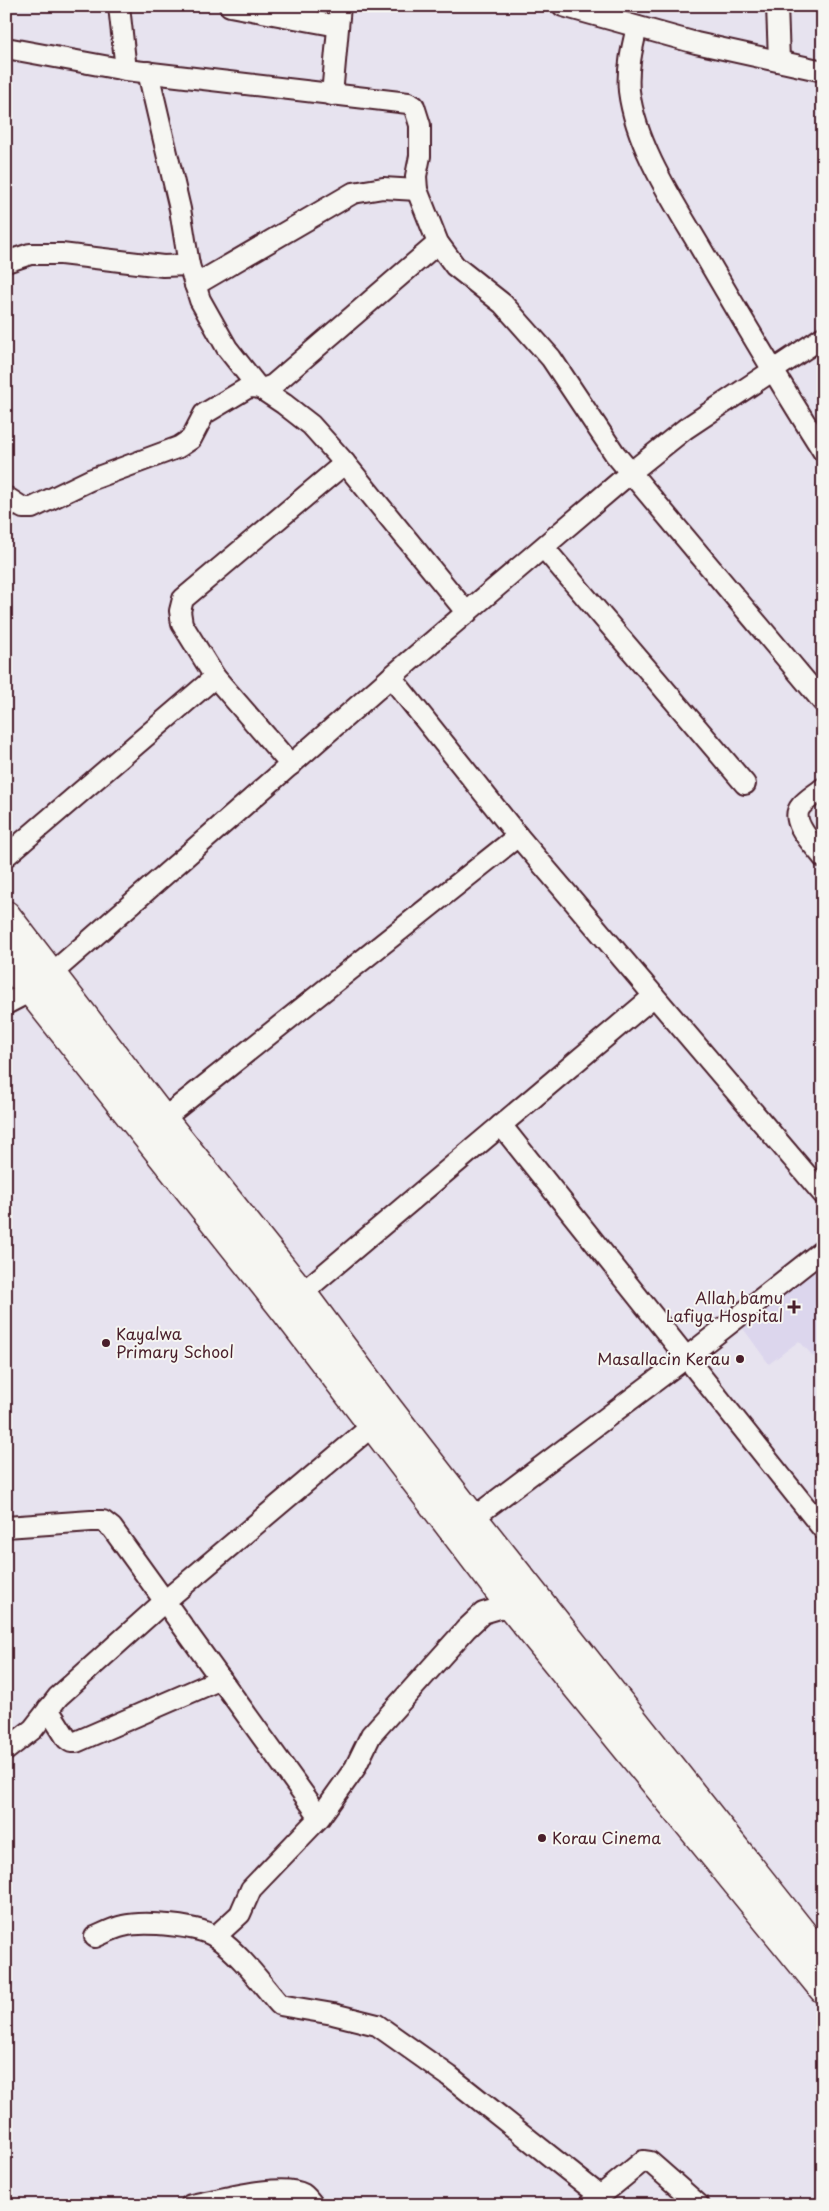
<svg xmlns="http://www.w3.org/2000/svg" width="829" height="2211" viewBox="0 0 829 2211" font-family="'Playpen Sans',sans-serif">
	<rect width="100%" height="100%" fill="#e7e3ef"/>
	<filter id="ink" filterUnits="userSpaceOnUse"><feTurbulence type="fractalNoise" baseFrequency=".02" numOctaves="2"/><feDisplacementMap in="SourceGraphic" scale="10" xChannelSelector="R" yChannelSelector="G"/><feConvolveMatrix kernelMatrix="1 2 1 2 8 2 1 2 1" color-interpolation-filters="sRGB"/></filter>
	<g filter="url(#ink)">
		<path fill="#dcd6ed" d="M823 1256V1350L814 1357 799 1341 769 1364 742 1327Z"/>
		<g fill="none" stroke-linecap="round" stroke-linejoin="round">
			<defs>
				<g id="minor">
					<path d="M119 6 126 70"/>
					<path d="M230 6 338 26"/>
					<path d="M563 6 696 43 823 71"/>
					<path d="M777 6 779 60"/>
					<path d="M637 27C632 48 627 69 629 91 636 147 675 204 703 252 742 319 781 385 823 451"/>
					<path d="M6 48 126 70 408 103 414 106 420 125V156L416 176 417 190 438 243 455 266 503 304 551 358 615 454 823 702"/>
					<path d="M148 72 180 209 189 265 200 300 227 348 257 386 284 404 311 425 345 463 467 613"/>
					<path d="M332 95 340 6"/>
					<path d="M6 262 30 254H61L163 266 189 265"/>
					<path d="M195 285 353 193 383 188 417 190"/>
					<path d="M6 497 23 508H32L90 480 179 447 191 439 204 414 249 387 266 388 273 385 438 243"/>
					<path d="M544 548 745 784"/>
					<path d="M391 677 518 836 823 1194"/>
					<path d="M291 765 215 677 182 624 180 611 183 599 345 463"/>
					<path d="M823 788C816 794 807 799 801 806 788 821 814 845 823 857"/>
					<path d="M6 856 215 677"/>
					<path d="M50 975 391 677 630 473 685 429 823 337"/>
					<path d="M6 1004 31 991"/>
					<path d="M163 1119 518 836"/>
					<path d="M501 1125 823 1529"/>
					<path d="M302 1293 654 996"/>
					<path d="M473 1518 687 1357 823 1250"/>
					<path d="M6 1527 91 1521H103L112 1528 320 1817"/>
					<path d="M48 1709 67 1739 71 1742H76L221 1679"/>
					<path d="M6 1750 33 1729 58 1697 165 1601 372 1426"/>
					<path d="M216 1936 240 1914 251 1889 320 1817 355 1768 371 1735 466 1629 483 1613 510 1605"/>
					<path d="M95 1937C104 1933 114 1928 123 1926 143 1921 201 1925 217 1938 242 1956 260 1982 280 2005L333 2014 377 2025 449 2076 599 2195"/>
					<path d="M191 2205C216 2201 281 2182 303 2194 306 2196 310 2201 313 2205"/>
					<path d="M589 2205 643 2161 650 2162 699 2205"/>
				</g>
				<g id="secondary">
					<path d="M6 915 163 1119 302 1293 387 1407 473 1518 823 1959"/>
					<path d="M6 957 31 991 283 1308 510 1605 823 1989"/>
				</g>
			</defs>
			<use href="#minor" stroke="#4a1f2b" stroke-width="24"/>
			<use href="#secondary" stroke="#4a1f2b" stroke-width="31"/>
			<use href="#minor" stroke="#f6f6f2" stroke-width="20"/>
			<use href="#secondary" stroke="#f6f6f2" stroke-width="28"/>
		</g>
	</g>
	<g fill="#4a1f2b" stroke="#f6f6f2" stroke-width="2">
		<path d="M791.5 1299.5h5v5h5v5h-5v5h-5v-5h-5v-5h5z"/>
		<circle cx="106" cy="1343" r="5"/>
		<circle cx="740" cy="1359" r="5"/>
		<circle cx="542" cy="1838" r="5"/>
	</g>
	<g text-anchor="middle" stroke-width="4" stroke-linejoin="round" paint-order="stroke">
		<g font-size="16" fill="#4a1f2b" stroke="#f6f6f2" text-anchor="end">
			<text x="783" y="1304">Allah bamu<tspan x="783" dy="18">Lafiya Hospital</tspan></text>
			<text x="116" y="1340" text-anchor="start">Kayalwa<tspan x="116" dy="18">Primary School</tspan></text>
			<text x="730" y="1365">Masallacin Kerau</text>
			<text x="552" y="1844" text-anchor="start">Korau Cinema</text>
		</g>
	</g>
	<rect width="829" height="2211" fill="none" stroke="#f6f6f2" stroke-width="25"/>
	<rect x="12" y="12" width="804" height="2186" fill="none" stroke="#4a1f2b" stroke-width="2" filter="url(#ink)"/>
</svg>
